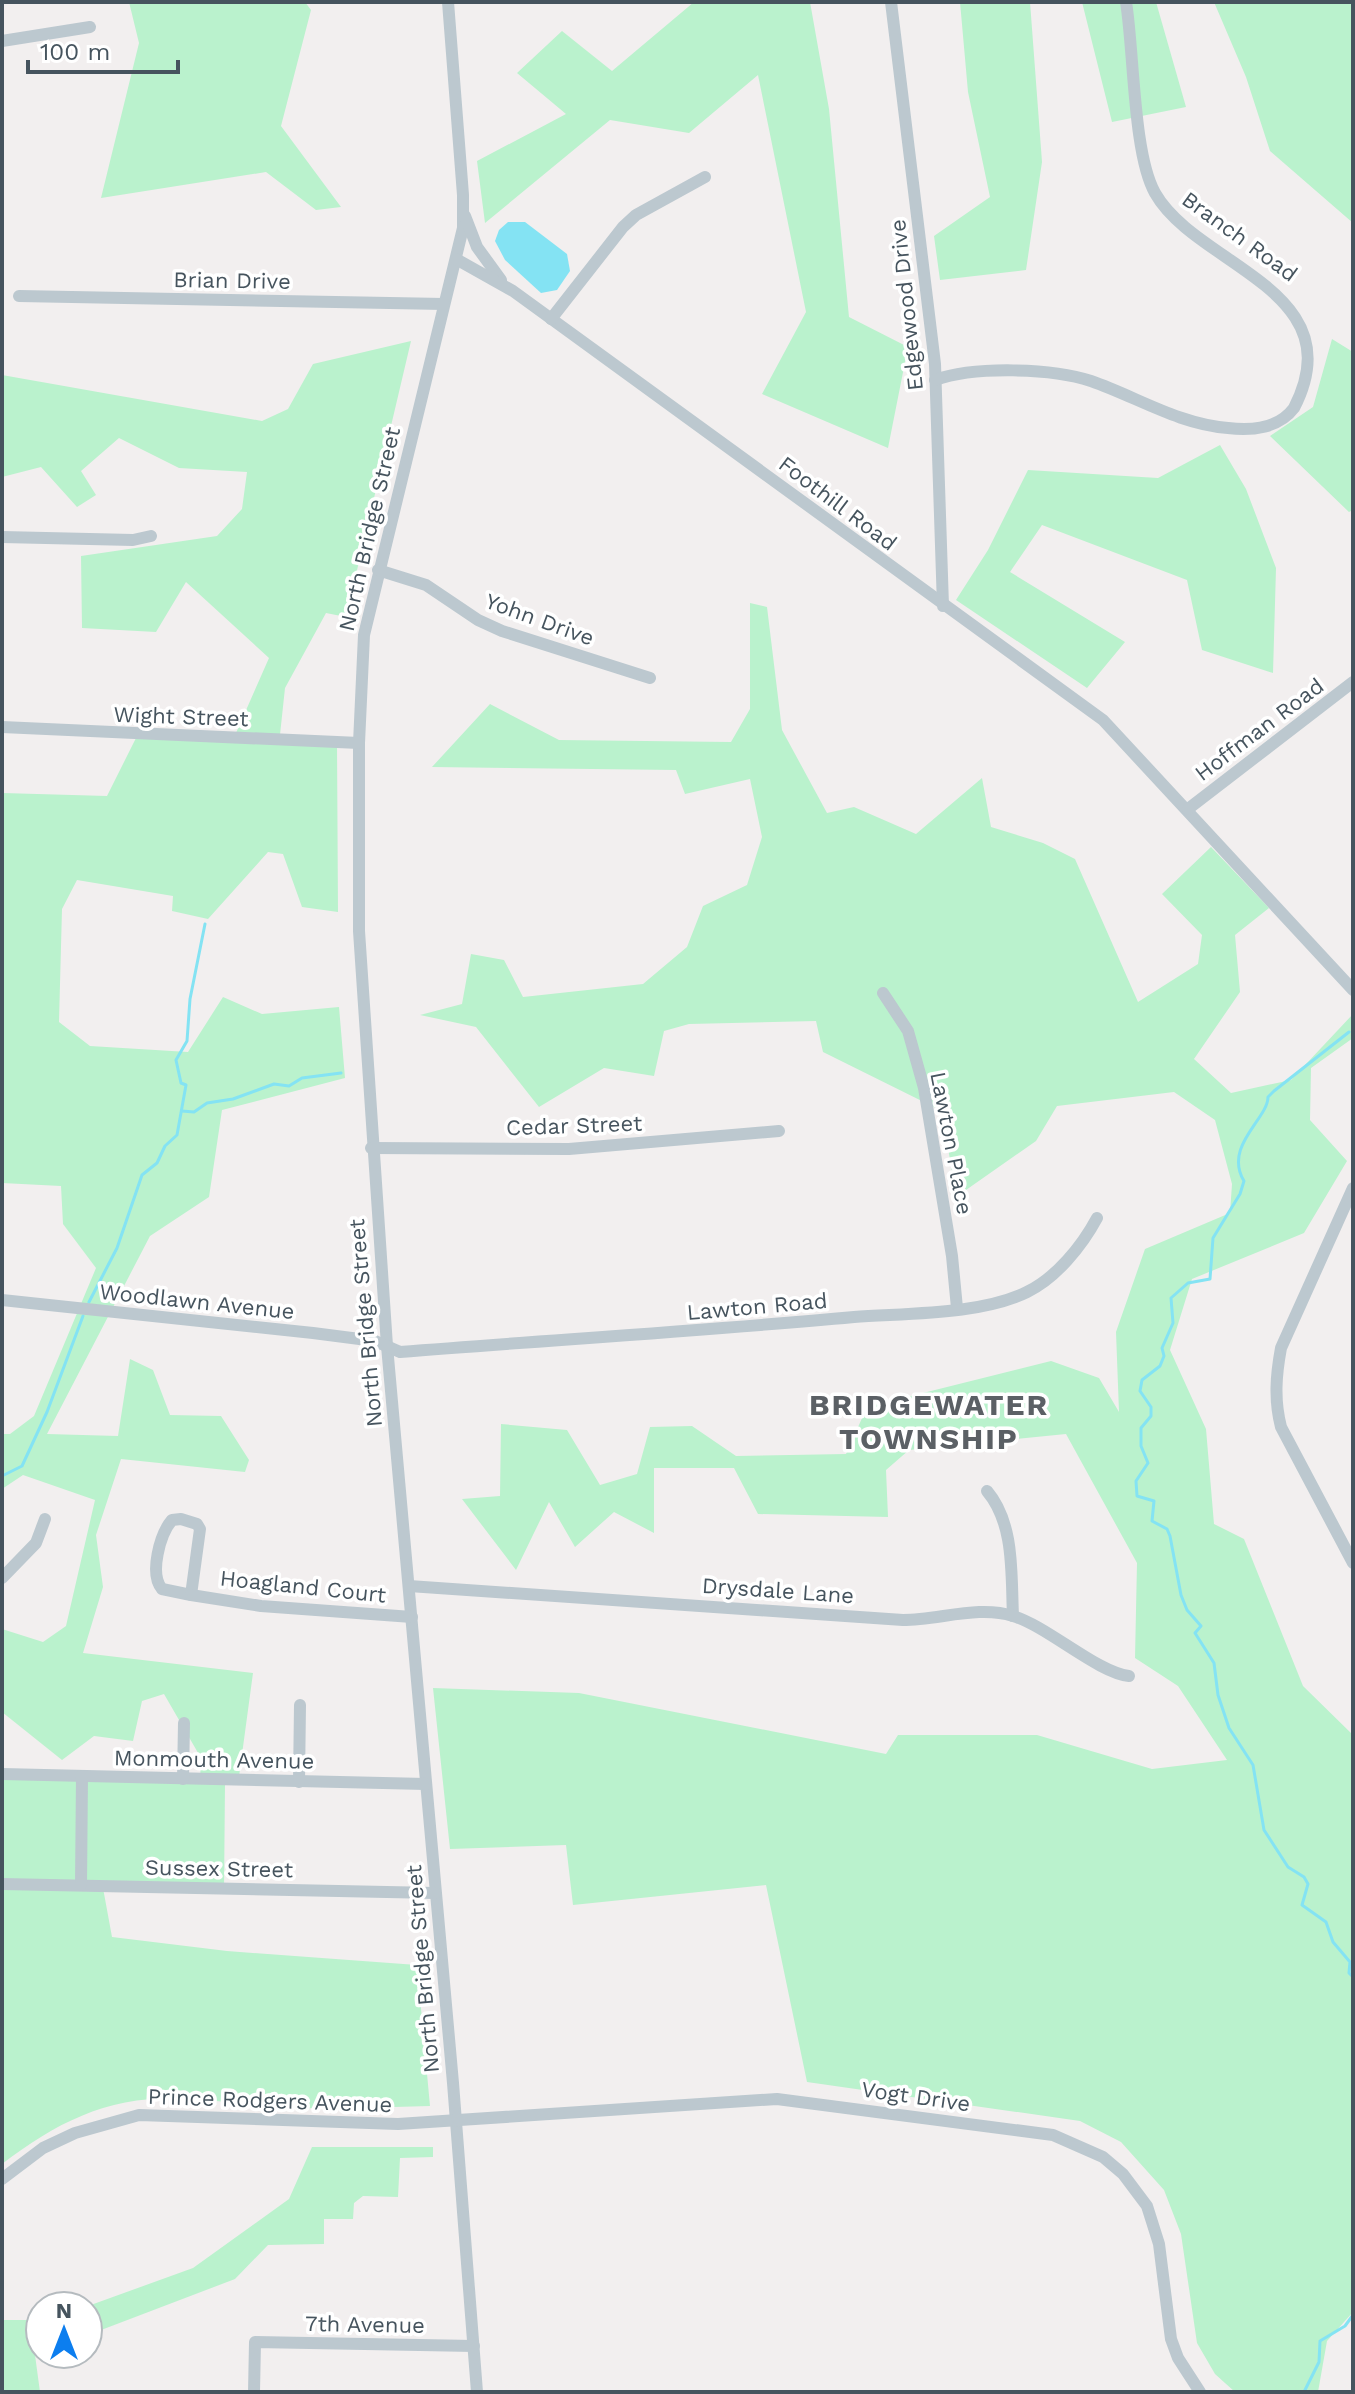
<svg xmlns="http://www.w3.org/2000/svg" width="1355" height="2394" viewBox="0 0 1355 2394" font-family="'Work Sans',sans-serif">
	<rect width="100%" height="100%" fill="#f2efef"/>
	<g fill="#baf2cd">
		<path d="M129 2H305L311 10 281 126 341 207 316 210 266 172 101 198 139 43Z"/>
		<path d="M694 2H810L829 109 849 317 908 347 888 448 762 394 806 312 758 75 689 133 610 120 485 223 477 161 566 114 517 73 562 31 612 71Z"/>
		<path d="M960 2H1030L1042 162 1026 270 940 280 934 236 990 197 968 92Z"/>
		<path d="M1082 2H1156L1186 107 1112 122Z"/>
		<path d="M1214 2H1353V223L1270 151 1246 77Z"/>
		<path d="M1332 339 1353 352V510L1349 512 1270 436 1313 407Z"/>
		<path d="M411 341 346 617 326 613 285 688 279 744H337L338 912 302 907 283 854 268 852 208 919 172 911 173 896 77 880 62 909 59 1022 90 1046 188 1052 223 997 262 1014 339 1007 345 1078 222 1110 209 1197 150 1236 47 1434 118 1436 130 1359 153 1370 170 1415 221 1416 249 1460 245 1472 121 1459 96 1535 103 1587 83 1653 253 1673 238 1784H225L224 1890 103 1888 112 1937 227 1951 417 1965 430 2106C377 2107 324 2110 271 2107 239 2105 206 2098 174 2098 104 2098 56 2123 2 2164V1777L200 1782 201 1758 164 1694 142 1701 133 1741 94 1736 62 1760 2 1712V1629L43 1642 66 1626 95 1500 23 1475 2 1489V1434H10L34 1416 96 1268 63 1224 61 1186 2 1183V793L107 796 137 736 232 742 269 658 186 582 156 632 82 628 81 556 217 536 242 509 247 472 179 468 119 438 81 471 96 495 77 507 41 467 2 477V375L262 421 288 409 313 364Z"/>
		<path d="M1220 445 1246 489 1276 568 1273 673 1202 650 1187 580 1042 525 1010 572 1125 642 1087 688 956 600 988 550 1028 470 1158 478Z"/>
		<path d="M750 603 767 607 782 730 827 813 854 807 916 834 982 778 991 827 1043 843 1075 859 1138 1002 1198 964 1202 935 1162 894 1211 847 1269 908 1235 935 1240 992 1194 1059 1231 1093 1291 1080 1353 1014V1038L1311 1068 1310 1120 1347 1161 1304 1233 1192 1279 1170 1350 1206 1429 1214 1524 1244 1539 1303 1686 1353 1735V2312L1327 2341 1318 2392H1235L1215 2374 1197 2343 1181 2234 1164 2190 1121 2142 1080 2121 807 2082 766 1885 573 1905 566 1845 450 1849 433 1688 579 1693 886 1754 898 1735H1037L1152 1769 1227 1760 1178 1686 1135 1658 1137 1563 1066 1434 909 1450 886 1470 888 1517 758 1514 734 1468H654V1533L614 1512 575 1547 549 1502 516 1570 462 1499 500 1496 501 1424 567 1430 600 1485 637 1474 650 1427 692 1426 736 1456 846 1454 867 1407 1051 1361 1099 1378 1119 1412 1116 1332 1145 1249 1230 1213 1232 1184 1215 1120 1174 1092 1057 1106 1036 1141 956 1197 942 1111 823 1052 816 1021 689 1024 664 1031 654 1076 604 1068 539 1107 476 1027 420 1015 462 1004 471 954 504 960 523 997 643 984 687 947 703 906 747 885 762 837 750 779 685 794 676 770 432 767 490 704 559 740 731 742 750 709Z"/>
		<path d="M312 2147H433V2157L400 2158 398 2197 363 2196 354 2203 353 2219H324V2244L268 2245 235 2279 88 2335V2306L193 2268 289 2199Z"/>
		<path d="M2 2320H40V2353L35 2355 40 2392H2Z"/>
	</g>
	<path fill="#84e3f3" d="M508 222H525L567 254 570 271 557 290 541 293 505 260 495 241 499 230Z"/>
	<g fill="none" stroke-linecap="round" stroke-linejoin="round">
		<g stroke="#84e3f3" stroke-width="3">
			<path d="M1349 1032 1274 1091 1268 1097C1268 1119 1223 1146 1244 1181L1240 1194 1213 1238 1210 1279 1188 1283 1171 1298 1173 1323 1162 1348 1164 1356 1160 1366 1142 1380 1140 1391 1151 1407V1416L1141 1428V1446L1148 1463 1136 1481 1137 1496 1154 1501 1152 1521 1167 1529 1170 1536 1181 1595 1187 1610 1201 1626 1195 1633 1214 1663 1218 1695 1229 1728 1253 1765 1264 1830 1288 1867 1304 1877 1308 1884 1302 1905 1326 1922 1333 1942 1350 1962 1349 1973 1353 1977"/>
			<path d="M182 1111 194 1112 207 1103 233 1099 274 1084 289 1086 302 1078 341 1073"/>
			<path d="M89 1302 117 1248 142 1175 157 1163 165 1146 177 1135 186 1085 181 1083 176 1060 187 1041 190 999 205 924"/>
			<path d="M2 1476 22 1466 47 1412 83 1316"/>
			<path d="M1304 2392 1319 2362 1320 2341 1345 2326 1353 2315"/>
		</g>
		<g stroke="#bcc8cf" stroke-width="12">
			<path d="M448 2 463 195V228L364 635 359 743V931L387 1346 453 2083 477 2392"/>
			<path d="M891 2 935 364 943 606"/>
			<path d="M2 41 90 27"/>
			<path d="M465 216 477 247 501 280"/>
			<path d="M456 259 513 291 1103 720 1353 990"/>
			<path d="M19 296 444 304"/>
			<path d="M551 319 623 227 636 215 705 177"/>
			<path d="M935 380C974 366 1052 368 1091 381 1137 397 1178 424 1228 428 1252 431 1279 428 1294 408 1355 290 1196 266 1155 193 1133 154 1134 51 1126 2"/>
			<path d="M2 537 133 540 151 536"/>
			<path d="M378 570 426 585 478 620 502 631 650 678"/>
			<path d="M2 727 359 743"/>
			<path d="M1188 809 1353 682"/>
			<path d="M883 993 908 1031 924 1088 952 1256 957 1308"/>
			<path d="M371 1148 569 1149 779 1131"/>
			<path d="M1353 1188 1281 1348C1276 1375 1274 1400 1281 1427L1353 1563"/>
			<path d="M2 1300 313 1333 375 1341 400 1352C551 1340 702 1331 854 1317 906 1313 980 1315 1027 1292 1056 1278 1082 1246 1097 1218"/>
			<path d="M987 1491C1015 1524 1011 1575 1013 1616"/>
			<path d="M181 1519 197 1524 200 1529 191 1595 162 1589C149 1574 160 1534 172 1520Z"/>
			<path d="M2 1578 36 1543 45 1519"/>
			<path d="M409 1586 903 1620C939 1620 979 1605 1013 1616 1047 1626 1098 1673 1129 1676"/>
			<path d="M191 1595 261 1606 412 1617"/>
			<path d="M2 1774 426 1784"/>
			<path d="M183 1779 184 1723"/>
			<path d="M299 1782 300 1705"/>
			<path d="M2 1884 435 1893"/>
			<path d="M81 1885 82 1776"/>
			<path d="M2 2179 43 2148 75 2133 139 2115 398 2124 777 2099 1053 2135 1103 2157 1123 2174 1147 2206 1159 2244 1171 2339 1178 2358 1200 2392"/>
			<path d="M254 2392 255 2342 474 2346"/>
		</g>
	</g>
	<g text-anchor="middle" stroke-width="7" stroke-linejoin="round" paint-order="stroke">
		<g font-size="22" fill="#46545e" stroke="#fff">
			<text transform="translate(1240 236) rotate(36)" y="8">Branch Road</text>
			<text transform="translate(232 280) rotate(1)" y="8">Brian Drive</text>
			<text transform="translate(906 305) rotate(-96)" y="8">Edgewood Drive</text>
			<text transform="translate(838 503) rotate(37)" y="8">Foothill Road</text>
			<text transform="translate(369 529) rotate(-77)" y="8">North Bridge Street</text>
			<text transform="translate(540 619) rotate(20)" y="8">Yohn Drive</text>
			<text transform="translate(181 716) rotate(2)" y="8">Wight Street</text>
			<text transform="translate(1259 729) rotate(-37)" y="8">Hoffman Road</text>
			<text transform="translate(574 1125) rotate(-2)" y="8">Cedar Street</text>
			<text transform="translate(952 1143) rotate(79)" y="8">Lawton Place</text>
			<text transform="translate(197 1301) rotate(6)" y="8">Woodlawn Avenue</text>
			<text transform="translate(757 1306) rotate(-5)" y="8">Lawton Road</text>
			<text transform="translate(365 1323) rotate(-95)" y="8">North Bridge Street</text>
			<text transform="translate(303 1586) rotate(6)" y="8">Hoagland Court</text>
			<text transform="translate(778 1590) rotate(4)" y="8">Drysdale Lane</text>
			<text transform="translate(214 1759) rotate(1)" y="8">Monmouth Avenue</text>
			<text transform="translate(219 1868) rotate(1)" y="8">Sussex Street</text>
			<text transform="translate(422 1969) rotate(-95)" y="8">North Bridge Street</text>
			<text transform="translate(916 2096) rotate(8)" y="8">Vogt Drive</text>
			<text transform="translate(270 2100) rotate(2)" y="8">Prince Rodgers Avenue</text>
			<text transform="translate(365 2324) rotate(1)" y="8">7th Avenue</text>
		</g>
		<g font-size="30" font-weight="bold" letter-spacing="2" fill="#5b6065" stroke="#fff">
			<text x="929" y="1415">BRIDGEWATER<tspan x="929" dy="34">TOWNSHIP</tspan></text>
		</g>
	</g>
	<rect width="1355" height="2394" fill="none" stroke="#46545e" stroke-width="8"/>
	<g transform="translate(64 2330)"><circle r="38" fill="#ffffff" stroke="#b5bbbf" stroke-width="2"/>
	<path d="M0-6L14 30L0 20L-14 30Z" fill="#0c7eef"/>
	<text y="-12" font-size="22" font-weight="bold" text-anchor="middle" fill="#46545e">N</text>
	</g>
	<path d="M28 60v12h150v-12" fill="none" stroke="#46545e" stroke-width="4"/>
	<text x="40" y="60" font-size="24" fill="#46545e" stroke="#ffffff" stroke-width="6" paint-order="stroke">100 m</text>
</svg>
